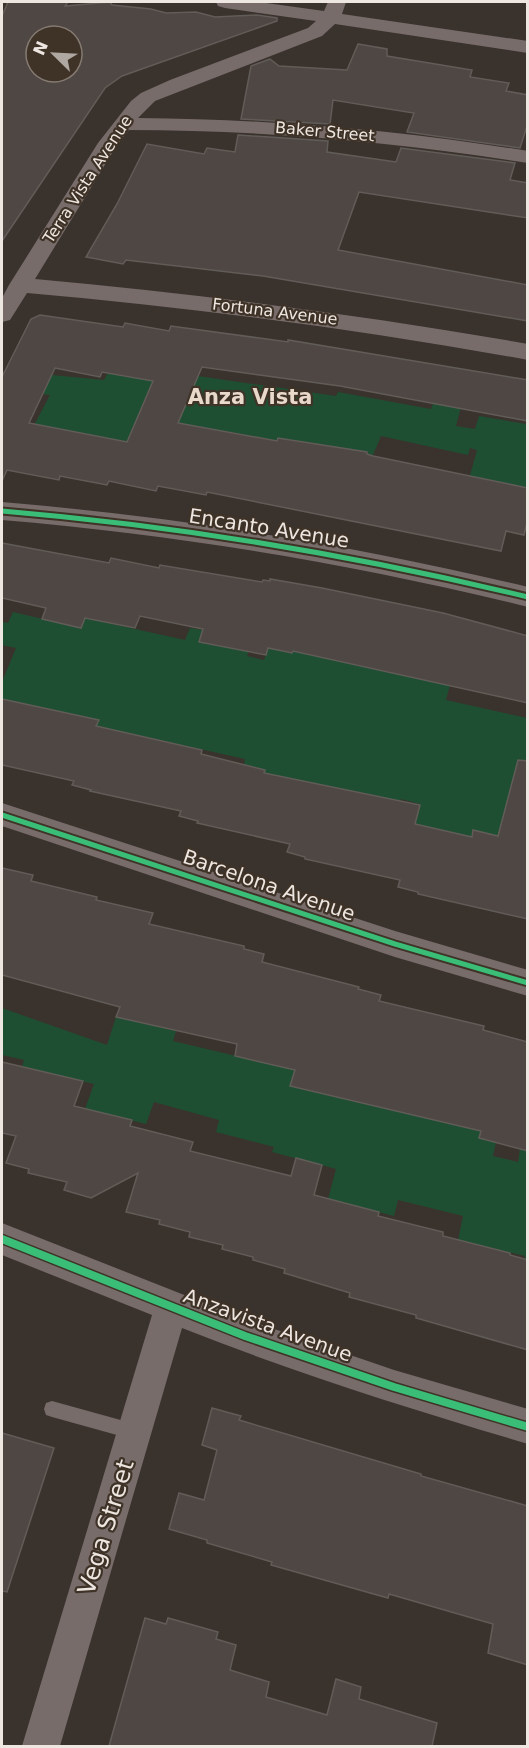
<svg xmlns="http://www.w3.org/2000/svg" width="529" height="1748" viewBox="0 0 529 1748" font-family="'DejaVu Sans',sans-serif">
	<rect width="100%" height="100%" fill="#3a332d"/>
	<g fill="#1e4f32">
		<path d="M156 360 198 376 336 396 338 392 431 409 434 401 461 407 456 426 475 429 479 416 526 424 527 421V488L469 479 477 450 470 448 468 455 381 436 373 455 333 446 277 441 231 432 230 434 136 421 127 442 32 429 50 395 42 394 52 375 104 380 108 373 147 380Z"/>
		<path d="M13 612 81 628 85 618 185 640 190 628 203 630 199 642 230 648 254 637 247 656 264 660 268 648 292 653 293 651 450 685 446 700 527 718V850L473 831 472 837 415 824 420 804 401 799 397 814 375 796 354 791 350 803 264 773 265 770 244 765 245 759 96 726 98 720 2 699V682L16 648 2 645V622L8 623Z"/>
		<path d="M2 1008 107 1045 116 1017 176 1031 173 1041 295 1070 291 1086 481 1131 479 1138 496 1142 493 1156 518 1162 520 1149 527 1151V1260L524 1259 525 1256 458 1240 463 1216 398 1200 394 1216 328 1199 336 1169 272 1152 274 1147 216 1132 219 1120 154 1102 146 1124 85 1109 94 1084 22 1067 24 1060 2 1055Z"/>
	</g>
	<g fill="#4e4743" stroke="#625c58" stroke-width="1.5" fill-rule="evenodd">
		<path d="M8 2H68L65 6 110 2 112 5 151 9 166 13 196 12 215 17 257 15 277 18V21L122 76 105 88 2 241V16ZM36 36H72V72H36Z"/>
		<path d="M358 44 387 49V56L472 70 470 77 509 83 506 91 528 95V123L520 148 407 132 414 113 333 100 330 124 241 119 251 66 270 59 279 66 347 70Z"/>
		<path d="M238 135 328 141 327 152 396 162 401 148 515 163 510 180 528 183V218L359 192 338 250 528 285V321L263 276 126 260 123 264 86 257 117 204 147 144 204 154 207 148 235 152Z"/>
		<path d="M40 315 123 327 125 323 169 331 171 326 288 342V340L528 380V421L340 386 202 367 178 423 277 441 278 438 367 452V454L373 456 528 488V519L524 535 506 531 501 551 207 492 206 495 158 486 156 491 109 481 107 485 60 476 59 480 7 470 2 481V377L31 319ZM55 368 100 377 102 372 153 381 127 442 29 423Z"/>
		<path d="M2 543 109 563 111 558 159 568 160 565 262 582 263 580 270 581V579L322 588 443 613 528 636V703L293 651 292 653 268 648 266 655 199 642 203 629 140 616 135 628 85 618 81 628 42 619 46 608 2 598Z"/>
		<path d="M2 699 99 720 96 726 202 750 201 754 265 770 264 773 420 805 415 824 472 837 473 830 498 836 518 760 528 761V919L418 894V892L398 887 400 880 305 859V857L287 852 290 844 197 823 198 821 179 816 181 811 90 791 91 790 72 785 74 781 2 765Z"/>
		<path d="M2 868 33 875 31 881 97 897 96 900 153 913 149 924 244 946V949L264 954 262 962 359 987 358 989 381 995 379 1001 484 1026 483 1030 528 1042V1151L479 1138 481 1131 290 1086 295 1070 235 1056 237 1044 116 1017 120 1007 2 975Z"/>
		<path d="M2 1062 83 1081 74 1106 132 1120 130 1126 193 1142 190 1151 291 1176 296 1158 322 1165 314 1195 379 1212 378 1216 443 1232V1236L510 1253V1255L528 1260V1350L416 1318V1315L349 1297 350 1293 284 1273 285 1269 253 1260V1257L222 1249 223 1245 189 1237 190 1232 159 1224 160 1220 126 1212 138 1173 91 1198 64 1190 67 1182 28 1173 29 1169 6 1163 16 1136 2 1133Z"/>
		<path d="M212 1408 241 1416 239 1420 421 1474V1476L528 1506V1665L488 1653 493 1624 389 1594 388 1598 271 1565 272 1562 207 1543V1540L169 1529 179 1493 204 1500 217 1450 202 1445Z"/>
		<path d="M2 1433 54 1448 7 1592 2 1591Z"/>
		<path d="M145 1618 166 1624 168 1618 218 1632 216 1639 236 1645 230 1670 269 1682 266 1697 327 1715 336 1679 361 1687 359 1699 437 1723 432 1746H109Z"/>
	</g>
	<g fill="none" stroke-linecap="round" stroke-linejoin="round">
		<path fill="#786c6a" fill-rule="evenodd" d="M52 1401 135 1424 141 1426 143 1432 141 1438 135 1440 52 1417 46 1415 44 1409 46 1403Z"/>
		<g fill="#786c6a" fill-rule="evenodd">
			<path d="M216 2H259L324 11 328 2H346L342 14 528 41V53L335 24 322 36 155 101 138 118C269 119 398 130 528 151V163C395 142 263 130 129 130L117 145 35 279C200 294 364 315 528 344V360C361 329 195 308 27 293L10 320 2 322V298L9 285 98 143 131 101 141 93 170 80 308 28 316 21 225 8 218 6Z"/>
			<path d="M2 502C180 517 354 545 528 587V607C354 564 180 535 2 520Z"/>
			<path d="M2 803 395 931 528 970V996L395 957 2 826Z"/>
			<path d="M2 1223 245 1319 394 1370 528 1409V1444C411 1409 295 1373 182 1328L60 1746H22L152 1315 2 1255Z"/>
		</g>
		<defs>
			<g id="cycleway-far1">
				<path d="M2 511C180 526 354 555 528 597"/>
				<path d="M2 815 395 944 528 983"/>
			</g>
			<path id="cycleway" d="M2 1239 245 1336 394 1387 528 1427"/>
		</defs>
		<use href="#cycleway-far1" stroke="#3f3328" stroke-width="9"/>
		<use href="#cycleway" stroke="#3f3328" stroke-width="11"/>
		<use href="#cycleway-far1" stroke="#3abd76" stroke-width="5"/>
		<use href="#cycleway" stroke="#3abd76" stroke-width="8"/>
	</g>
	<g text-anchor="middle" stroke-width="4.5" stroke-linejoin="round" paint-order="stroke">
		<g font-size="16" fill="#eee6e0" stroke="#3f3328">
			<text transform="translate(325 131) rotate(5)" y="6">Baker Street</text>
			<text transform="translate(87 179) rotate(-57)" y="6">Terra Vista Avenue</text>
			<text transform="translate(275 311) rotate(7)" y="6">Fortuna Avenue</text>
		</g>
		<g font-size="20" fill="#eee6e0" stroke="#3f3328">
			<text transform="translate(269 528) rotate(9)" y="7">Encanto Avenue</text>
			<text transform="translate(269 885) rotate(19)" y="7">Barcelona Avenue</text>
			<text transform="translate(268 1325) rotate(20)" y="7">Anzavista Avenue</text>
		</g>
		<g font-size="21" font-weight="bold" fill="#e8d9cb" stroke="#3f3328">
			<text x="250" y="404">Anza Vista</text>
		</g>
		<g font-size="24" fill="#eee6e0" stroke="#3f3328">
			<text transform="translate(106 1527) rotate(-73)" y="8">Vega Street</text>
		</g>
	</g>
	<rect width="529" height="1748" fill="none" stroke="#eee6e0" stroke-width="6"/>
	<g transform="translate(54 54) rotate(294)"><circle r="28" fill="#3f3328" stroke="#857b72" stroke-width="1.5"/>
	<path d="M0-4.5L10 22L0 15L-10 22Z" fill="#afa7a1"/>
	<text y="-9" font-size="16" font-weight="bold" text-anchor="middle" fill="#eee6e0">N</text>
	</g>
</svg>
